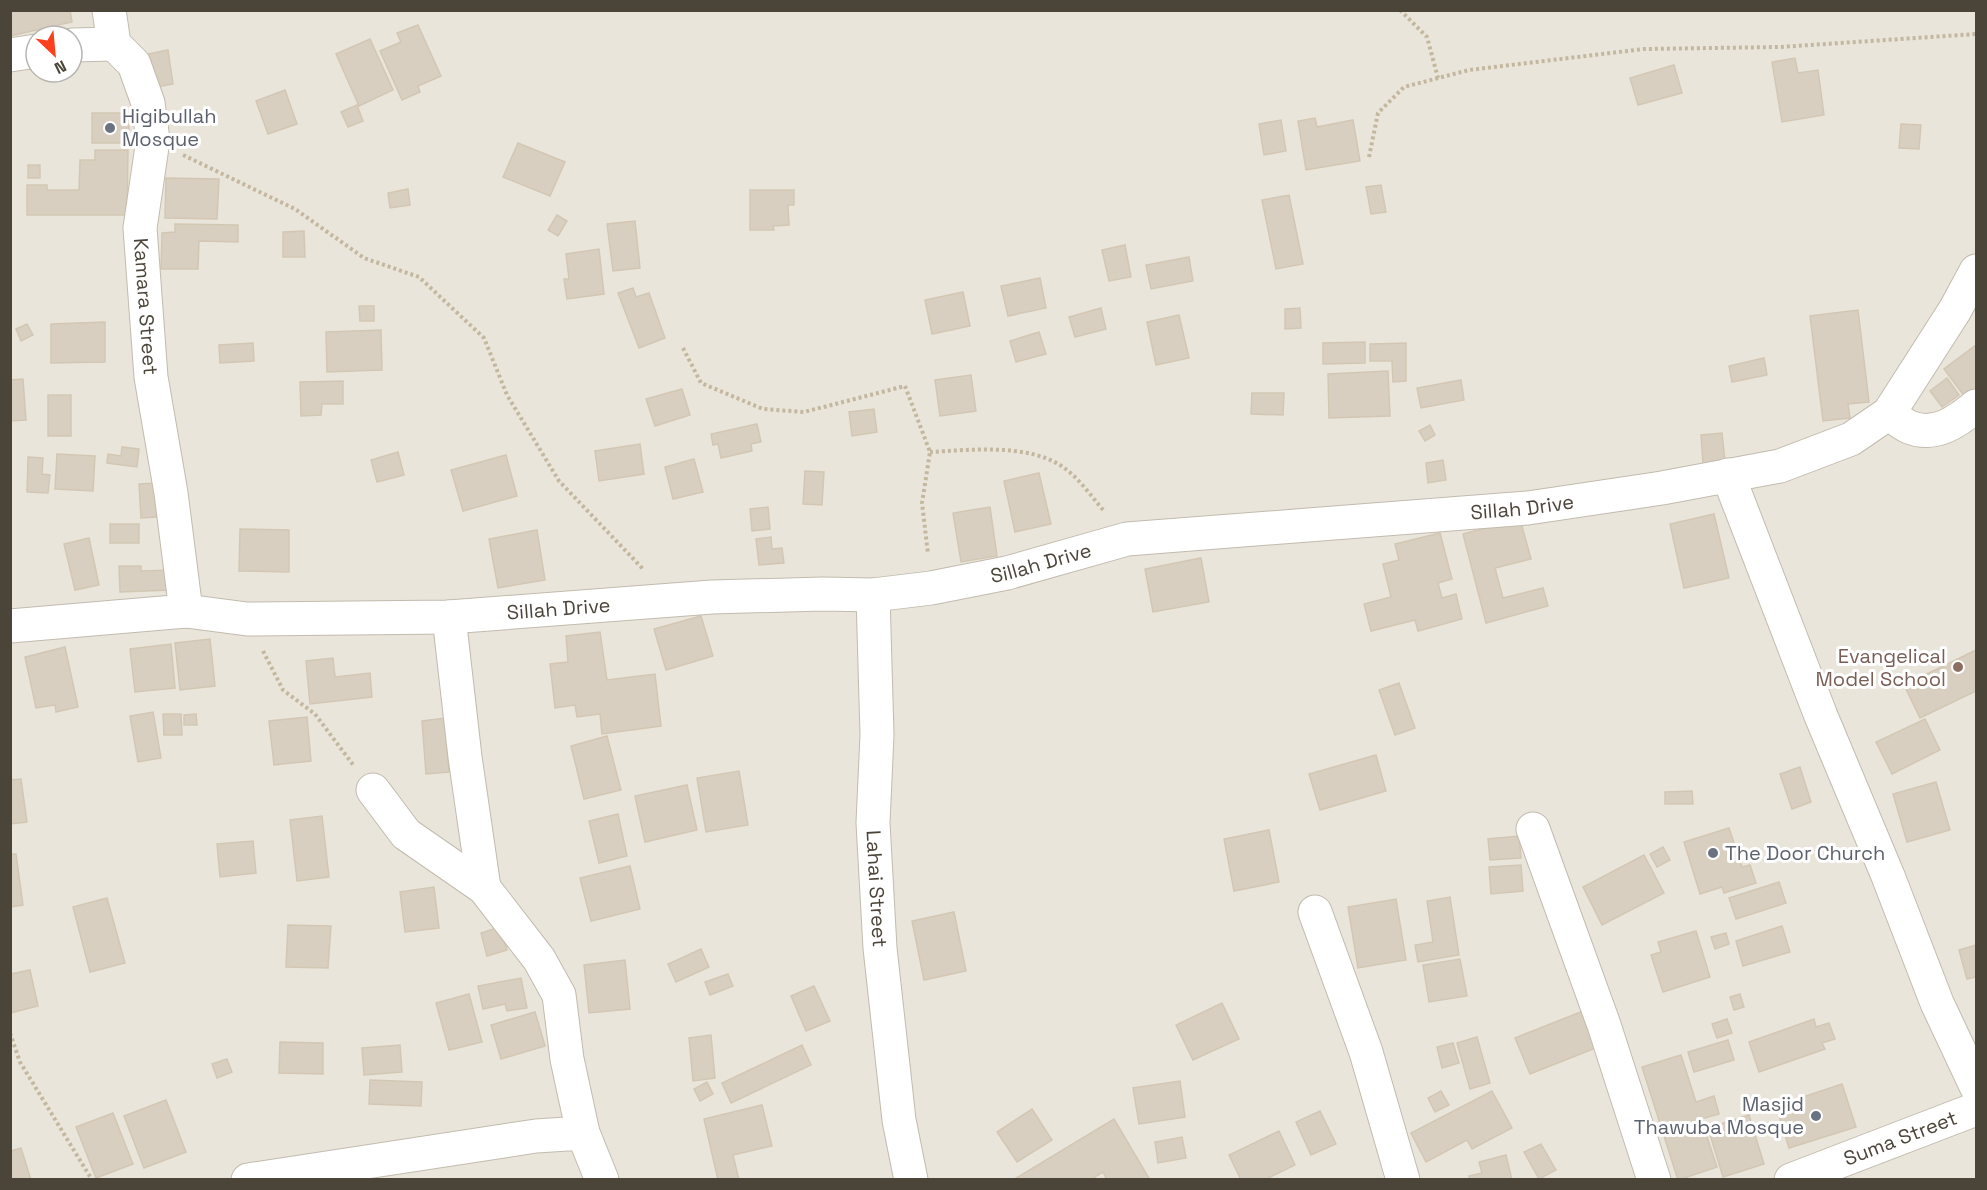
<svg xmlns="http://www.w3.org/2000/svg" width="1987" height="1190" viewBox="0 0 1987 1190" font-family="'Space Grotesk',sans-serif">
	<rect width="100%" height="100%" fill="#f6f3ec"/>
	<path fill="#eae5da" fill-rule="evenodd" d="M11 11H1976V1179H11ZM36 36H72V72H36Z"/>
	<g fill="#d8cfc1" stroke="#d3c7b4" stroke-width="1.5">
		<path d="M10 10H70L72 22 10 36Z"/>
		<path d="M418 25 441 76 418 86 420 92 402 100 380 51 401 42 397 33Z"/>
		<path d="M370 39 393 90 359 106 336 54Z"/>
		<path d="M168 50 173 84 152 88 148 54Z"/>
		<path d="M1795 58 1798 73 1818 70 1824 115 1782 122 1772 62Z"/>
		<path d="M1674 65 1682 93 1638 105 1630 78Z"/>
		<path d="M285 90 297 124 268 134 256 101Z"/>
		<path d="M357 105 363 121 348 127 341 112Z"/>
		<rect x="92" y="113" width="37" height="30"/>
		<path d="M1315 118 1317 127 1353 120 1360 161 1306 170 1298 121Z"/>
		<path d="M1281 120 1286 151 1264 155 1259 124Z"/>
		<path d="M1901 124 1921 125 1919 149 1899 148Z"/>
		<path d="M518 143 565 162 550 196 503 177Z"/>
		<path d="M95 150H128L127 215H27V185H47V190H79L80 160H95Z"/>
		<rect x="28" y="165" width="12" height="13"/>
		<path d="M166 178 219 179 217 219 165 218Z"/>
		<path d="M1381 185 1386 212 1371 214 1366 187Z"/>
		<path d="M408 189 410 205 390 208 388 193Z"/>
		<path d="M750 190H794V205H788L789 225 773 226 774 230H750Z"/>
		<path d="M1289 195 1303 264 1276 269 1262 200Z"/>
		<path d="M557 215 567 221 558 236 548 230Z"/>
		<path d="M635 221 640 268 613 271 607 224Z"/>
		<path d="M175 224 238 225V242L199 241 198 269H161L162 233 175 232Z"/>
		<path d="M304 231 305 257H283V232Z"/>
		<path d="M1125 245 1131 277 1109 281 1102 250Z"/>
		<path d="M599 249 604 294 567 299 564 279H569L566 254Z"/>
		<path d="M1189 257 1193 281 1151 289 1146 265Z"/>
		<path d="M1040 278 1046 308 1008 316 1001 286Z"/>
		<path d="M633 288 636 297 649 293 665 338 639 348 618 293Z"/>
		<path d="M963 292 970 326 932 334 925 300Z"/>
		<path d="M359 306H374V321H360Z"/>
		<path d="M1101 308 1106 329 1075 337 1069 317Z"/>
		<path d="M1300 308 1301 328 1285 329V309Z"/>
		<path d="M1858 310 1869 402 1848 404 1850 418 1823 421 1810 316Z"/>
		<path d="M1179 315 1189 358 1156 365 1147 322Z"/>
		<path d="M105 322V362L51 363V324Z"/>
		<path d="M27 324 33 335 21 341 16 329Z"/>
		<path d="M381 330 382 370 327 372 326 332Z"/>
		<path d="M1039 332 1046 354 1016 362 1010 341Z"/>
		<path d="M1365 342V363L1323 364V343Z"/>
		<path d="M253 343 254 361 220 363 219 345Z"/>
		<path d="M1406 343V381L1393 382 1392 361H1370V344Z"/>
		<path d="M1976 345V388L1965 397 1944 369Z"/>
		<path d="M1764 358 1767 375 1732 382 1729 366Z"/>
		<path d="M1388 371 1390 416 1329 418 1328 374Z"/>
		<path d="M971 375 976 411 940 416 935 380Z"/>
		<path d="M1947 378 1959 395 1942 407 1930 391Z"/>
		<path d="M23 379 26 420 10 421V380Z"/>
		<path d="M1461 380 1464 400 1421 408 1417 388Z"/>
		<path d="M343 381V404H322L321 415 301 416 300 382Z"/>
		<path d="M682 389 690 415 655 426 646 399Z"/>
		<path d="M1252 393H1284L1283 415 1251 414Z"/>
		<rect x="48" y="395" width="23" height="41"/>
		<path d="M874 409 877 432 852 436 849 412Z"/>
		<path d="M757 424 761 442 751 444 752 451 721 458 718 444 713 445 711 434Z"/>
		<path d="M1430 425 1435 435 1425 441 1419 431Z"/>
		<path d="M1722 433 1725 461 1703 463 1701 435Z"/>
		<path d="M640 444 644 474 599 481 595 451Z"/>
		<path d="M122 447 139 449 137 467 107 463 108 454 121 456Z"/>
		<path d="M398 452 404 475 377 482 371 460Z"/>
		<path d="M57 454 95 456 93 491 55 489Z"/>
		<path d="M506 455 517 496 463 511 451 470Z"/>
		<path d="M28 457 43 458 42 474 50 475 48 493 27 492Z"/>
		<path d="M694 459 703 492 673 499 665 467Z"/>
		<path d="M1443 460 1446 480 1428 483 1426 463Z"/>
		<path d="M805 471 824 472 822 505 803 504Z"/>
		<path d="M1039 473 1051 524 1015 532 1004 481Z"/>
		<path d="M156 483 157 517 141 518 139 484Z"/>
		<path d="M768 507 770 529 752 531 750 509Z"/>
		<path d="M990 507 997 556 961 562 953 513Z"/>
		<path d="M1714 514 1729 578 1684 588 1670 524Z"/>
		<path d="M1520 519 1531 559 1495 568 1503 598 1543 588 1548 606 1486 623 1463 534Z"/>
		<rect x="110" y="524" width="29" height="19"/>
		<path d="M240 529 289 530V572L239 571Z"/>
		<path d="M537 530 545 580 498 588 489 539Z"/>
		<path d="M1440 533 1452 579 1438 583 1442 598 1456 594 1462 619 1418 631 1415 620 1371 631 1364 604 1391 597 1383 564 1399 560 1395 544Z"/>
		<path d="M771 537 772 549 782 548 784 563 759 565 756 539Z"/>
		<path d="M89 538 99 585 75 590 64 544Z"/>
		<path d="M1201 558 1209 602 1153 612 1145 569Z"/>
		<path d="M119 566H141V571L169 570 170 590 120 592Z"/>
		<path d="M701 616 713 656 666 670 654 629Z"/>
		<path d="M600 632 607 680 655 674 661 726 602 734 600 714 577 717 575 705 555 708 550 664 568 662 566 636Z"/>
		<path d="M210 639 215 686 180 690 175 643Z"/>
		<path d="M171 644 175 688 135 692 130 649Z"/>
		<path d="M65 647 78 707 56 712 55 705 36 708 25 657Z"/>
		<path d="M1976 650V691L1920 718 1904 685Z"/>
		<path d="M333 658 335 677 370 673 372 697 310 704 306 661Z"/>
		<path d="M1399 683 1415 728 1395 735 1379 690Z"/>
		<path d="M153 712 161 758 138 762 130 716Z"/>
		<path d="M163 714H181L182 735H164Z"/>
		<path d="M196 714 197 725H184V715Z"/>
		<path d="M307 717 311 761 274 765 269 721Z"/>
		<path d="M445 718 449 772 426 774 422 721Z"/>
		<path d="M1925 719 1940 750 1892 774 1876 742Z"/>
		<path d="M607 736 621 790 584 799 571 746Z"/>
		<path d="M1376 755 1386 791 1320 810 1309 774Z"/>
		<path d="M1800 767 1811 802 1792 809 1780 774Z"/>
		<path d="M10 770 12 780 21 779 27 822 10 824Z"/>
		<path d="M739 771 748 825 706 832 697 778Z"/>
		<path d="M1936 782 1950 830 1907 842 1893 794Z"/>
		<path d="M687 785 697 830 645 842 635 796Z"/>
		<path d="M1692 791 1693 804H1665V792Z"/>
		<path d="M618 814 627 856 599 863 589 821Z"/>
		<path d="M322 816 329 877 297 881 290 820Z"/>
		<path d="M1729 828 1742 867 1750 865 1756 883 1724 893 1722 887 1700 894 1684 842Z"/>
		<path d="M1269 830 1279 882 1234 891 1224 839Z"/>
		<path d="M1519 836 1521 858 1490 860 1488 839Z"/>
		<path d="M253 841 256 873 220 877 217 844Z"/>
		<path d="M1663 847 1670 860 1657 867 1650 854Z"/>
		<path d="M10 854H16L23 905 10 907Z"/>
		<path d="M1644 855 1664 893 1602 925 1583 887Z"/>
		<path d="M1521 865 1523 891 1491 894 1489 867Z"/>
		<path d="M630 866 640 909 591 921 580 878Z"/>
		<path d="M1779 882 1786 903 1736 919 1729 898Z"/>
		<path d="M434 887 439 928 405 932 400 892Z"/>
		<path d="M1450 897 1459 955 1418 962 1415 945 1433 942 1427 901Z"/>
		<path d="M107 898 125 963 90 972 73 907Z"/>
		<path d="M1396 899 1406 960 1358 968 1348 907Z"/>
		<path d="M954 912 966 971 924 980 912 921Z"/>
		<path d="M288 925 331 926 328 968 286 967Z"/>
		<path d="M1782 926 1790 952 1743 966 1736 941Z"/>
		<path d="M500 927 507 950 487 956 481 933Z"/>
		<path d="M1696 931 1710 977 1663 992 1651 955 1661 952 1658 942Z"/>
		<path d="M1726 933 1729 944 1715 949 1711 937Z"/>
		<path d="M1976 945V977L1967 979 1959 950Z"/>
		<path d="M701 949 709 967 676 982 668 964Z"/>
		<path d="M1460 959 1467 996 1429 1002 1423 965Z"/>
		<path d="M625 960 630 1009 589 1013 584 965Z"/>
		<path d="M30 970 38 1006 10 1013V974Z"/>
		<path d="M728 974 733 986 710 995 705 982Z"/>
		<path d="M521 978 527 1008 507 1011 505 1004 483 1009 478 986Z"/>
		<path d="M814 986 830 1021 806 1031 791 996Z"/>
		<path d="M469 994 482 1042 449 1050 436 1003Z"/>
		<path d="M1740 994 1744 1007 1734 1010 1730 997Z"/>
		<path d="M1222 1003 1239 1039 1193 1060 1176 1025Z"/>
		<path d="M1583 1011 1598 1047 1530 1074 1515 1038Z"/>
		<path d="M535 1012 545 1046 501 1059 491 1025Z"/>
		<path d="M1727 1019 1732 1033 1717 1038 1712 1024Z"/>
		<path d="M1814 1019 1816 1027 1829 1023 1835 1039 1822 1043 1825 1049 1759 1072 1749 1042Z"/>
		<path d="M711 1035 715 1078 693 1081 689 1038Z"/>
		<path d="M1477 1037 1490 1083 1470 1089 1457 1043Z"/>
		<path d="M1728 1040 1734 1060 1694 1072 1688 1052Z"/>
		<path d="M280 1042 323 1043V1074L279 1073Z"/>
		<path d="M1453 1043 1459 1063 1442 1068 1437 1047Z"/>
		<path d="M400 1045 402 1072 364 1075 362 1048Z"/>
		<path d="M802 1045 811 1065 731 1103 722 1083Z"/>
		<path d="M1681 1055 1696 1102 1714 1096 1719 1114 1701 1119 1717 1167 1678 1180 1642 1067Z"/>
		<path d="M227 1059 232 1072 217 1078 212 1064Z"/>
		<path d="M370 1080 422 1082 421 1106 369 1104Z"/>
		<path d="M1180 1081 1185 1117 1139 1124 1133 1088Z"/>
		<path d="M707 1082 713 1094 700 1101 694 1089Z"/>
		<path d="M1842 1084 1856 1127 1789 1148 1776 1106Z"/>
		<path d="M1441 1091 1449 1105 1435 1112 1428 1098Z"/>
		<path d="M1492 1091 1512 1128 1472 1149 1467 1140 1426 1162 1411 1133Z"/>
		<path d="M166 1100 186 1152 144 1168 124 1116Z"/>
		<path d="M762 1105 772 1146 733 1155 739 1180H718L704 1119Z"/>
		<path d="M1032 1109 1052 1140 1017 1162 997 1132Z"/>
		<path d="M1320 1111 1336 1144 1311 1155 1296 1122Z"/>
		<path d="M113 1113 133 1164 96 1178 76 1127Z"/>
		<path d="M1749 1115 1764 1164 1723 1177 1708 1128Z"/>
		<path d="M1114 1119 1150 1180H1107L1103 1172 1090 1180H1013Z"/>
		<path d="M1279 1131 1295 1165 1264 1180H1241L1229 1155Z"/>
		<path d="M1182 1137 1186 1158 1158 1163 1155 1142Z"/>
		<path d="M1541 1144 1556 1170 1539 1179 1524 1152Z"/>
		<path d="M21 1148 31 1180H10V1151Z"/>
		<path d="M1506 1155 1512 1180H1470L1469 1176 1482 1173 1479 1162Z"/>
	</g>
	<g fill="none" stroke-linecap="round" stroke-linejoin="round">
		<defs>
			<g id="minor">
				<path id="s1" d="M109 10 114 44 134 64 148 103 153 140 140 228 151 377 171 493 186 611"/>
				<path d="M72 45 114 44"/>
				<path d="M10 55 36 51"/>
				<path d="M1889 413C1895 418 1902 424 1909 427 1935 438 1958 421 1976 406"/>
				<path d="M1728 475 1821 716 1888 876 1937 1003 1976 1086"/>
				<path id="s2" d="M873 595 877 735 873 823 880 948 899 1120 911 1180"/>
				<path d="M449 617 465 757 484 888"/>
				<path id="s3" d="M10 626 186 611 247 619 449 617 712 597 823 594 873 595 931 588 1007 573 1127 539 1528 508 1662 488 1780 466 1851 439 1889 413 1955 310 1976 271"/>
				<path d="M373 790 406 834 484 888 539 959 559 995 567 1059 583 1133"/>
				<path d="M1533 829 1604 1025 1654 1180"/>
				<path d="M1315 912 1366 1052 1403 1180"/>
				<path d="M248 1180 536 1136 583 1133 602 1180"/>
				<path id="s4" d="M1791 1180 1976 1109"/>
			</g>
		</defs>
		<use href="#minor" stroke="#c2bbae" stroke-width="35"/>
		<g stroke="#c4b79f" stroke-width="4" stroke-dasharray="3 3" stroke-linecap="butt">
			<path d="M1400 10 1427 37 1438 78"/>
			<path d="M183 155 295 209 364 258 419 277 484 338 507 395 559 481 643 569"/>
			<path d="M1369 157 1378 113 1404 87 1469 70 1644 49 1780 47 1976 34"/>
			<path d="M683 348 701 383 763 409 804 412 905 386 930 452 922 503 928 554"/>
			<path d="M930 452C970 450 1028 443 1063 467 1079 478 1091 496 1104 511"/>
			<path d="M263 651 283 690 315 714 354 766"/>
			<path d="M10 1033 20 1062 92 1180"/>
		</g>
		<use href="#minor" stroke="#fff" stroke-width="33"/>
	</g>
	<g fill="#6b7280" stroke="#fff" stroke-width="2">
		<circle cx="110" cy="128" r="6"/>
		<circle cx="1713" cy="853" r="6"/>
		<circle cx="1816" cy="1116" r="6"/>
	</g>
	<circle fill="#8d6e63" stroke="#fff" stroke-width="2" cx="1958" cy="667" r="6"/>
	<g text-anchor="middle" stroke-width="6" stroke-linejoin="round" paint-order="stroke">
		<g font-size="20" fill="#5b616d" stroke="#fff" text-anchor="start">
			<text x="122" y="123">Higibullah<tspan x="122" dy="23">Mosque</tspan></text>
			<text x="1725" y="860">The Door Church</text>
			<text x="1804" y="1111" text-anchor="end">Masjid<tspan x="1804" dy="23">Thawuba Mosque</tspan></text>
		</g>
		<g font-size="20" fill="#4b4439" stroke="#fff">
			<text dy="7" stroke="none"><textPath href="#s1" startOffset="309">Kamara Street</textPath></text>
			<text dy="7" stroke="none"><textPath href="#s3" startOffset="1522">Sillah Drive</textPath></text>
			<text dy="7" stroke="none"><textPath href="#s3" startOffset="1036">Sillah Drive</textPath></text>
			<text dy="7" stroke="none"><textPath href="#s3" startOffset="550">Sillah Drive</textPath></text>
			<text dy="7" stroke="none"><textPath href="#s2" startOffset="294">Lahai Street</textPath></text>
			<text dy="7" stroke="none"><textPath href="#s4" startOffset="117">Suma Street</textPath></text>
		</g>
		<g font-size="20" fill="#785e54" stroke="#fff" text-anchor="end">
			<text x="1946" y="663">Evangelical<tspan x="1946" dy="23">Model School</tspan></text>
		</g>
	</g>
	<rect width="1987" height="1190" fill="none" stroke="#4b4439" stroke-width="24"/>
	<g transform="translate(54 54) rotate(154)"><circle r="28" fill="#ffffff" stroke="#b7b4b0" stroke-width="1.5"/>
	<path d="M0-4.5L10 22L0 15L-10 22Z" fill="#fc3f1d"/>
	<text y="-9" font-size="16" font-weight="bold" text-anchor="middle" fill="#4b4439">N</text>
	</g>
</svg>
